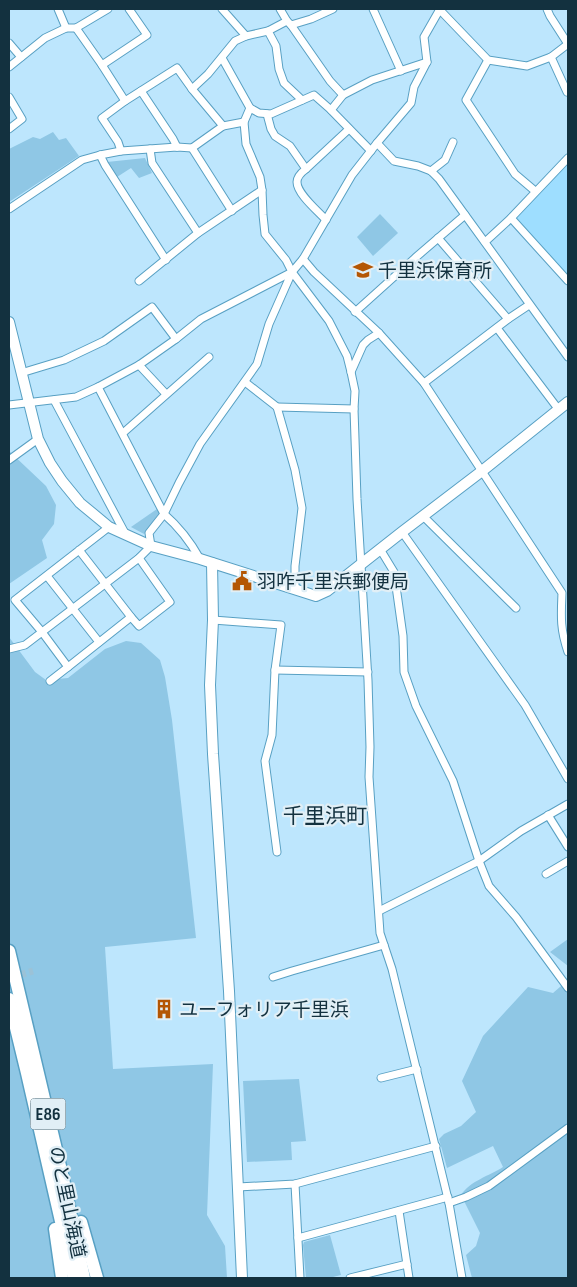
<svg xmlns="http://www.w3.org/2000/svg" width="577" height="1287" viewBox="0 0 577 1287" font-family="'Sofia Sans Condensed','Noto Sans JP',sans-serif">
	<rect width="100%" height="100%" fill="#bde6fd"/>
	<path fill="#9edeff" d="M568 164V278L514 218Z"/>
	<g fill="#8fc7e5">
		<path d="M53 132 59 140 66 138 79 156 9 202V149L33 137 40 139Z"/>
		<path d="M145 158 152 173 139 178 131 168 117 177 107 162Z"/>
		<path d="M380 214 398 233 373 256 357 237Z"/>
		<path d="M9 451 46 486 56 505 54 524 42 540 47 558 9 584Z"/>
		<path d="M157 509 160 512 144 534 131 527Z"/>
		<path d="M9 637 35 672 46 680 68 678 105 649 126 641 141 643 160 660 165 677 172 720 196 938 105 947 113 1069 213 1064 207 1215 225 1246 227 1278H9Z"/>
		<path d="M568 939V966L550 952Z"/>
		<path d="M568 980V1278H472L466 1255 476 1246 480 1233 461 1195C470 1181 489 1176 503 1167L493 1146 447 1168 439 1139 444 1134 461 1126 476 1112 462 1081 483 1036 528 987 553 993Z"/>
		<path d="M299 1079 306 1141 291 1142 292 1160 247 1162 243 1081Z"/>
		<path d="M330 1235 341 1275 329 1278H306L303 1245 304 1242Z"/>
	</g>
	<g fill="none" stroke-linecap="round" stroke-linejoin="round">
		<path stroke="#9bc2d7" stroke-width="7" stroke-dasharray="7 3.5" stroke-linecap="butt" d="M9 978 33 971"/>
		<defs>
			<g id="street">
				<path d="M58 9 66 28"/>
				<path d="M222 9 246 36"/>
				<path d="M280 9 287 21"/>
				<path d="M373 9 401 71"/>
				<path d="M439 9 488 60 527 66 551 57 568 44"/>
				<path d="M547 9 550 16 568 44"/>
				<path d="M291 25 330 81 343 95"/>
				<path d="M76 28 102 65 125 101"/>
				<path d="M268 31 276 46 279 69 284 83 302 100"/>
				<path d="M9 43 21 57"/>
				<path d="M551 57 567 92 568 91"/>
				<path d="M222 58 250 108 259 113 271 114 314 95 331 110 371 151"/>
				<path d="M488 60 466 100 515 174 535 191"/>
				<path d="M102 65 147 35 129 9"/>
				<path d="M9 67 45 38 66 28H76L108 9"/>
				<path d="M192 89 208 74 235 41 246 36 268 31 287 21 291 25 311 19 333 9"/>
				<path d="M141 91 173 139 177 147"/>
				<path d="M9 97 22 119 9 129"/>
				<path d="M250 108 244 122 246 144 260 177 262 190 263 215 265 234 286 260 292 272 329 321 347 356 351 372 355 391 354 409 357 499 368 680 370 747 369 777 380 933 392 969 449 1203 462 1278"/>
				<path d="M331 110 343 95 372 80 427 62"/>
				<path d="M267 114 271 129 275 136 290 146 306 169"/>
				<path d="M377 143 394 161 418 166 431 171 439 179 568 357"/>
				<path d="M192 148 232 211"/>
				<path d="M150 149 152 163 198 233"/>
				<path d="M121 151 118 142 102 118 125 101 177 68 192 89 223 126"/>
				<path d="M100 155 105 165 166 260"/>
				<path d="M431 171 445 160 453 142"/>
				<path d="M9 209 82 160 100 155 121 151 177 147 192 148 223 126 244 122"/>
				<path d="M511 218 568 281"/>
				<path d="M326 220C318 211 297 194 297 182 297 176 302 172 306 169L349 129"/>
				<path d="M438 238 508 319"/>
				<path d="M485 242 511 218 568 158"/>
				<path d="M303 259 314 272 379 333 424 383 562 593C561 616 560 629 568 652"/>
				<path d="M139 281 198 233 262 190"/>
				<path d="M355 312 415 258 465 215"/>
				<path d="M497 328 559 410"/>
				<path d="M139 365 166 394"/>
				<path d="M351 372 363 345 368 340 379 333"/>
				<path d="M21 373 64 360 104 341 152 307 176 339"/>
				<path d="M245 382 277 407 295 470 302 508 295 566V589"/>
				<path d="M424 383 508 319 529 305"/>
				<path d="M98 387 164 514C179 527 190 541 200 559"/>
				<path d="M54 400 126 535"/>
				<path d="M9 405 76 397 98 387 139 365 176 339 201 319 292 272"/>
				<path d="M277 407 354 409"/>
				<path d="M123 433 209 357"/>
				<path d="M9 460 38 439"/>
				<path d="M423 516 516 608"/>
				<path d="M402 532 525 705 568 779"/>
				<path d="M380 549 394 572 403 636 404 672 416 706 453 781 479 861 489 886 516 917 568 988"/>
				<path d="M79 550 131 617 68 667 42 632 15 600 109 527"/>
				<path d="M47 576 99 642"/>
				<path d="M131 617 139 626 170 602 139 558"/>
				<path d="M213 620 281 625 275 670 272 735 265 761 277 852"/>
				<path d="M9 649 25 645 139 558 151 546 149 533 164 514 179 483 200 444 257 364 269 324 292 272 303 259 352 175 377 143 411 103 414 87 427 62 424 37 440 9"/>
				<path d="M275 670 368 672"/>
				<path d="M50 681 68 667"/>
				<path d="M548 815 568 847"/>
				<path d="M546 874 568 861"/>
				<path d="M379 911 479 861 521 831 568 804"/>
				<path d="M273 977 292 971 384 945"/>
				<path d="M381 1078 417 1069"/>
				<path d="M295 1184 300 1278"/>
				<path d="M238 1187 295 1184 436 1146"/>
				<path d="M449 1203 466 1197 489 1186 568 1128"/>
				<path d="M399 1211 409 1278"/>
				<path d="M298 1238 448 1197"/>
				<path d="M350 1278 407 1264"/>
			</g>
			<g id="secondary">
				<path d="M9 322 38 439 50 463 62 481 80 503 109 527 151 546 200 559 316 596 327 591 402 532 482 471 568 402"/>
				<path d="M212 563 213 620 210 685 213 754 229 991 242 1278"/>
			</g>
			<g id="highway">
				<path d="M9 951 63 1179 84 1278"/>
				<path d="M9 999 27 1073 74 1278"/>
				<path d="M81 1222 97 1278"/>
				<path d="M55 1229 62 1278"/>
			</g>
		</defs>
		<use href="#street" stroke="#58a0c3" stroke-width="9"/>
		<use href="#secondary" stroke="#58a0c3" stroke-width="12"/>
		<use href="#highway" stroke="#58a0c3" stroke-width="15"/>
		<use href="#street" stroke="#fff" stroke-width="7"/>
		<use href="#secondary" stroke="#fff" stroke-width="10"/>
		<use href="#highway" stroke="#fff" stroke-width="12"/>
	</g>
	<defs>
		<symbol id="school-bare" viewBox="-9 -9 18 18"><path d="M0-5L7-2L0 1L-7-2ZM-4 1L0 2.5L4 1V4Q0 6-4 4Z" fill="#b45603" stroke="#e1eff6" stroke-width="2.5" paint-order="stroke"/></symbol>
		<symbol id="civic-bare" viewBox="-9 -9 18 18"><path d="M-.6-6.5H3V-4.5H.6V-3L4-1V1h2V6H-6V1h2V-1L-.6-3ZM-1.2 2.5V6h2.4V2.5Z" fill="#b45603" stroke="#e1eff6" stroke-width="2.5" paint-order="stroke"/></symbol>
		<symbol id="building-bare" viewBox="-9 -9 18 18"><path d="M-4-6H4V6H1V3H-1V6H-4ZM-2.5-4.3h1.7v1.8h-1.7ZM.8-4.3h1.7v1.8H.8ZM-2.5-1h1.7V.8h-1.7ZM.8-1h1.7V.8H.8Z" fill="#b45603" stroke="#e1eff6" stroke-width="2.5" paint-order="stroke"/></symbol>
	</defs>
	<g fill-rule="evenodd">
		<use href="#school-bare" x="349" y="256" width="28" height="28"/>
		<use href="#civic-bare" x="228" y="567" width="28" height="28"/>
		<use href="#building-bare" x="150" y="995" width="28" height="28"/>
	</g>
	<g text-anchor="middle" stroke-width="4.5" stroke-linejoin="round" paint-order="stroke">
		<rect fill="#e1eff6" stroke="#516a76" stroke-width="1" x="30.5" y="1098.5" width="35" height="31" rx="4"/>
		<g font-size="18" font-weight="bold" fill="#13313f">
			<text x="48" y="1120">E86</text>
		</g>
		<g font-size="19" fill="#13313f" stroke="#e1eff6" text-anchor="start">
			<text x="378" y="277">千里浜保育所</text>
			<text x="257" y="588">羽咋千里浜郵便局</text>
			<text x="179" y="1016">ユーフォリア千里浜</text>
		</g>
		<g font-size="19" fill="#13313f" stroke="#e1eff6">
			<text transform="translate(68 1202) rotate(78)" y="7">のと里山海道</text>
		</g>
		<g font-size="21" fill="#13313f" stroke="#e1eff6">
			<text x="325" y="823">千里浜町</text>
		</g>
	</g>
	<rect width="577" height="1287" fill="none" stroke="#13313f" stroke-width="20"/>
</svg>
